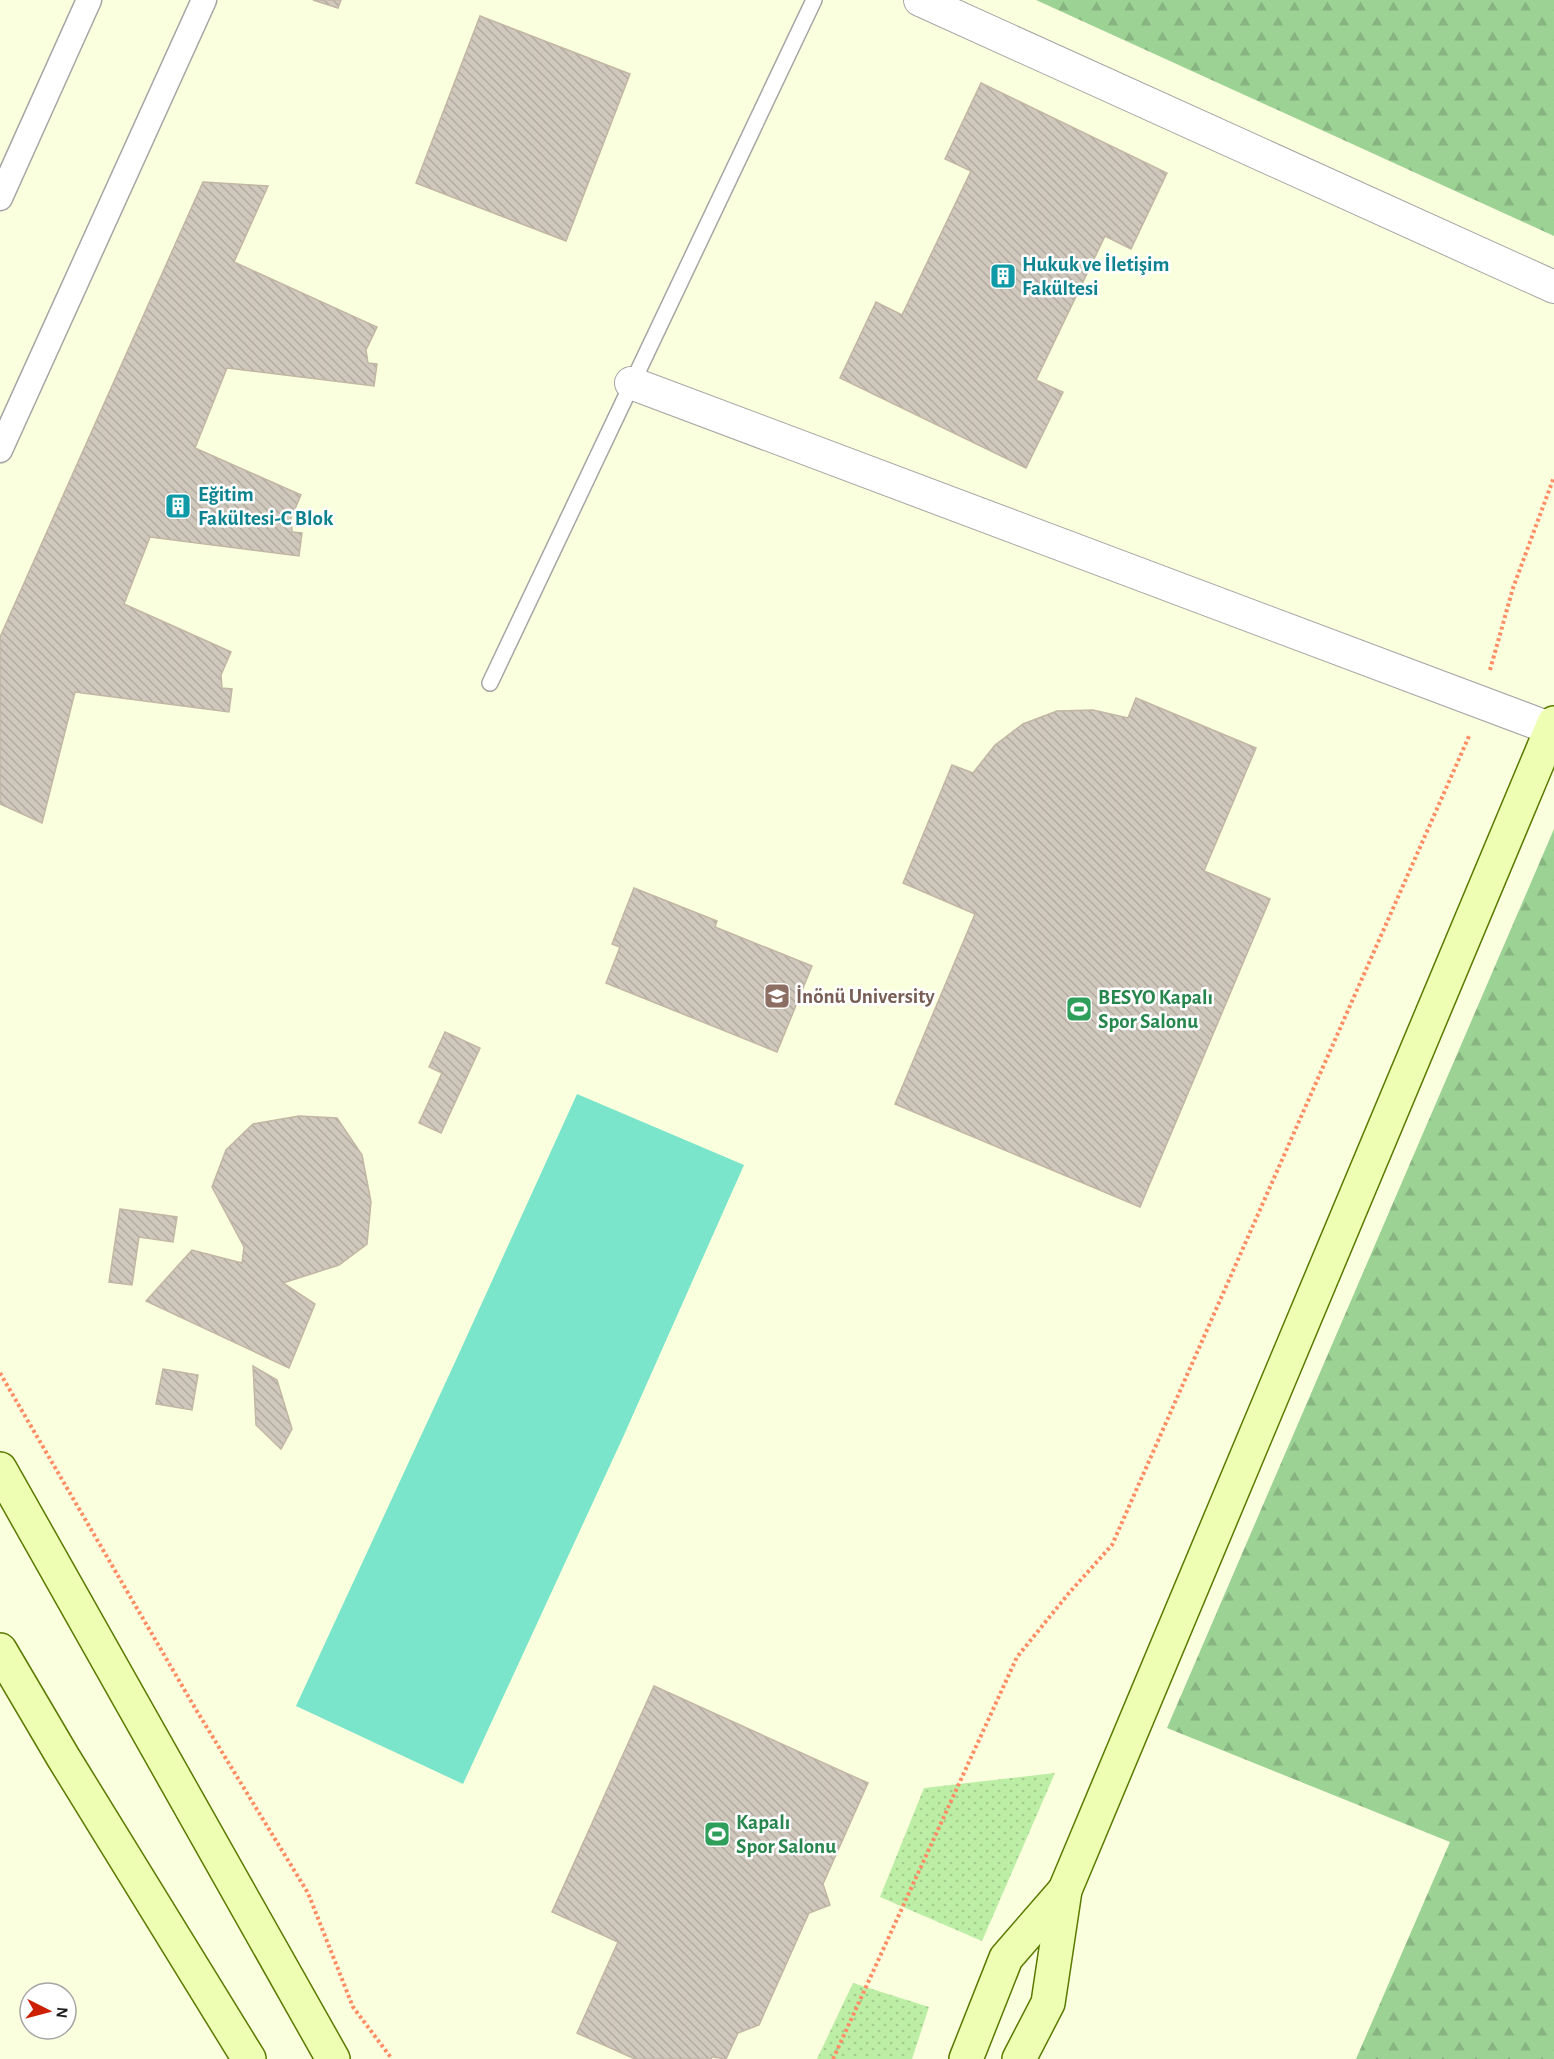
<svg xmlns="http://www.w3.org/2000/svg" width="1554" height="2059" viewBox="0 0 1554 2059" font-family="'Alegreya Sans',sans-serif">
	<defs>
		<pattern id="grass-dots" width="8" height="8" patternUnits="userSpaceOnUse" patternTransform="scale(1.5)"><rect width="8" height="8" fill="#bdeea5"/><path d="M2 2h.1M6 6h.1" fill="none" stroke="#a2cc8e" stroke-width="1.8" stroke-linecap="round"/></pattern>
		<pattern id="forest-firs" width="22" height="20" patternUnits="userSpaceOnUse" patternTransform="scale(1.5)"><rect width="22" height="20" fill="#9dd295"/><path d="M5 1l3.5 6h-7zM16 11l3.5 6h-7z" fill="#87b480"/></pattern>
		<pattern id="building-back-hatch" width="6" height="6" patternUnits="userSpaceOnUse" patternTransform="scale(1.5)"><rect width="6" height="6" fill="#d0c8bc"/><path d="M-1 5l2 2M0 0l6 6M5-1l2 2" fill="none" stroke="#b2aba1"/></pattern>
	</defs>
	<rect width="100%" height="100%" fill="#f0ede3"/>
	<path fill="#faffdd" fill-rule="evenodd" d="M0 0H1554V2059H0ZM30 1993H66V2029H30Z"/>
	<g fill="url(#grass-dots)">
		<path d="M1055 1773 982 1941 880 1897 924 1788Z"/>
		<path d="M853 1983 929 2007 912 2059H817Z"/>
	</g>
	<g fill="url(#forest-firs)">
		<path d="M1036 0H1554V236Z"/>
		<path d="M1554 829V2059H1356L1450 1842 1167 1728Z"/>
	</g>
	<path fill="#7be5cc" d="M577 1094 744 1165 624 1435 463 1784 296 1706 456 1360Z"/>
	<g fill="url(#building-back-hatch)" stroke="#c2b6a4" stroke-width="1.5">
		<path d="M313 0H341L338 8Z"/>
		<path d="M480 16 630 74 566 241 416 183Z"/>
		<path d="M981 83 1167 173 1131 249 1105 236 1036 380 1063 392 1026 468 840 378 876 302 902 315 971 171 945 159Z"/>
		<path d="M203 182 268 186 234 262 377 327 366 350 368 363 377 364 374 386 227 368 195 448 301 495 291 518 292 532 302 533 299 556 150 537 124 604 231 652 221 675 222 688 232 689 229 712 75 692 42 823 0 804V637Z"/>
		<path d="M1136 698 1256 748 1204 871 1270 899 1140 1207 895 1104 975 914 903 883 952 765 973 773 995 745 1023 724 1057 711 1093 710 1128 718Z"/>
		<path d="M634 888 717 921 715 927 812 966 777 1052 606 983 620 947 612 944Z"/>
		<path d="M445 1032 480 1048 441 1133 419 1123 442 1073 429 1067Z"/>
		<path d="M299 1116 337 1118 362 1155 371 1202 367 1244 339 1265 283 1283 315 1304 289 1368 146 1301 192 1250 242 1263 244 1247 212 1187 226 1150 253 1124Z"/>
		<path d="M120 1209 177 1217 173 1242 139 1237 132 1285 109 1282Z"/>
		<path d="M253 1366 277 1380 292 1429 281 1449 256 1425Z"/>
		<path d="M163 1369 198 1375 192 1410 156 1404Z"/>
		<path d="M654 1686 868 1783 823 1884 830 1905 809 1913 759 2025 738 2033 726 2059 712 2057 711 2059H635L577 2033 618 1942 552 1912Z"/>
	</g>
	<g fill="none" stroke-linecap="round" stroke-linejoin="round">
		<defs>
			<path id="service" d="M490 683 814 0"/>
			<g id="pedestrian">
				<path d="M0 198 89 0"/>
				<path d="M0 450 204 0"/>
			</g>
			<g id="minor">
				<path d="M920 0 1554 287"/>
				<path d="M631 383 1552 729"/>
			</g>
			<g id="secondary">
				<path d="M0 1469 333 2059"/>
				<path d="M0 1650 63 1757 249 2059"/>
				<path d="M966 2059 1006 1958 1065 1890"/>
				<path d="M1019 2059 1048 2003 1065 1890 1554 723"/>
			</g>
		</defs>
		<use href="#service" stroke="#a5a5a5" stroke-width="18"/>
		<use href="#pedestrian" stroke="#a5a5a5" stroke-width="27"/>
		<use href="#minor" stroke="#a5a5a5" stroke-width="34"/>
		<use href="#secondary" stroke="#5a7a00" stroke-width="36"/>
		<g stroke="#ff8c65" stroke-width="4" stroke-dasharray="3 3" stroke-linecap="butt">
			<path d="M1490 670 1513 588 1554 477"/>
			<path d="M0 1373 195 1708 308 1893 353 2007 392 2059"/>
			<path d="M833 2059 1017 1657 1069 1593 1112 1545 1470 734"/>
		</g>
		<use href="#service" stroke="#fff" stroke-width="15"/>
		<use href="#pedestrian" stroke="#fff" stroke-width="24"/>
		<use href="#minor" stroke="#fff" stroke-width="32"/>
		<use href="#secondary" stroke="#eefeb3" stroke-width="33"/>
	</g>
	<defs>
		<symbol id="building-square" viewBox="-11 -11 22 22"><rect x="-9" y="-9" width="18" height="18" rx="4" fill="#0f9aa8" stroke="#fff"/><path d="M-4-6H4V6H1V3H-1V6H-4ZM-2.5-4.3h1.7v1.8h-1.7ZM.8-4.3h1.7v1.8H.8ZM-2.5-1h1.7V.8h-1.7ZM.8-1h1.7V.8H.8Z" fill="#fff"/></symbol>
		<symbol id="university-square" viewBox="-11 -11 22 22"><rect x="-9" y="-9" width="18" height="18" rx="4" fill="#8d6e63" stroke="#fff"/><path d="M0-5L7-2L0 1L-7-2ZM-4 1L0 2.5L4 1V4Q0 6-4 4Z" fill="#fff"/></symbol>
		<symbol id="stadium-square" viewBox="-11 -11 22 22"><rect x="-9" y="-9" width="18" height="18" rx="4" fill="#2e9e5b" stroke="#fff"/><path d="M0-5a6.5 5 0 1 0 0 10a6.5 5 0 1 0 0-10ZM-3.5-1.8h7v3.6h-7Z" fill="#fff"/></symbol>
	</defs>
	<g fill-rule="evenodd">
		<use href="#building-square" x="988" y="261" width="30" height="30"/>
		<use href="#building-square" x="163" y="491" width="30" height="30"/>
		<use href="#university-square" x="762" y="981" width="30" height="30"/>
		<use href="#stadium-square" x="1064" y="994" width="30" height="30"/>
		<use href="#stadium-square" x="702" y="1819" width="30" height="30"/>
	</g>
	<g text-anchor="middle" stroke-width="5" stroke-linejoin="round" paint-order="stroke">
		<g font-size="21" font-weight="bold" fill="#0d838f" stroke="#fff" text-anchor="start">
			<text x="1022" y="271">Hukuk ve İletişim<tspan x="1022" dy="24">Fakültesi</tspan></text>
			<text x="198" y="501">Eğitim<tspan x="198" dy="24">Fakültesi-C Blok</tspan></text>
		</g>
		<g font-size="21" font-weight="bold" fill="#785e54" stroke="#fff" text-anchor="start">
			<text x="796" y="1003">İnönü University</text>
		</g>
		<g font-size="21" font-weight="bold" fill="#27864d" stroke="#fff" text-anchor="start">
			<text x="1098" y="1004">BESYO Kapalı<tspan x="1098" dy="24">Spor Salonu</tspan></text>
			<text x="736" y="1829">Kapalı<tspan x="736" dy="24">Spor Salonu</tspan></text>
		</g>
	</g>
	<g transform="translate(48 2011) rotate(96)"><circle r="28" fill="#ffffff" stroke="#a5a5a5" stroke-width="1.5"/>
	<path d="M0-4.5L10 22L0 15L-10 22Z" fill="#cc1f00"/>
	<text y="-9" font-size="16" font-weight="bold" text-anchor="middle" fill="#1e1e1e">N</text>
	</g>
</svg>
